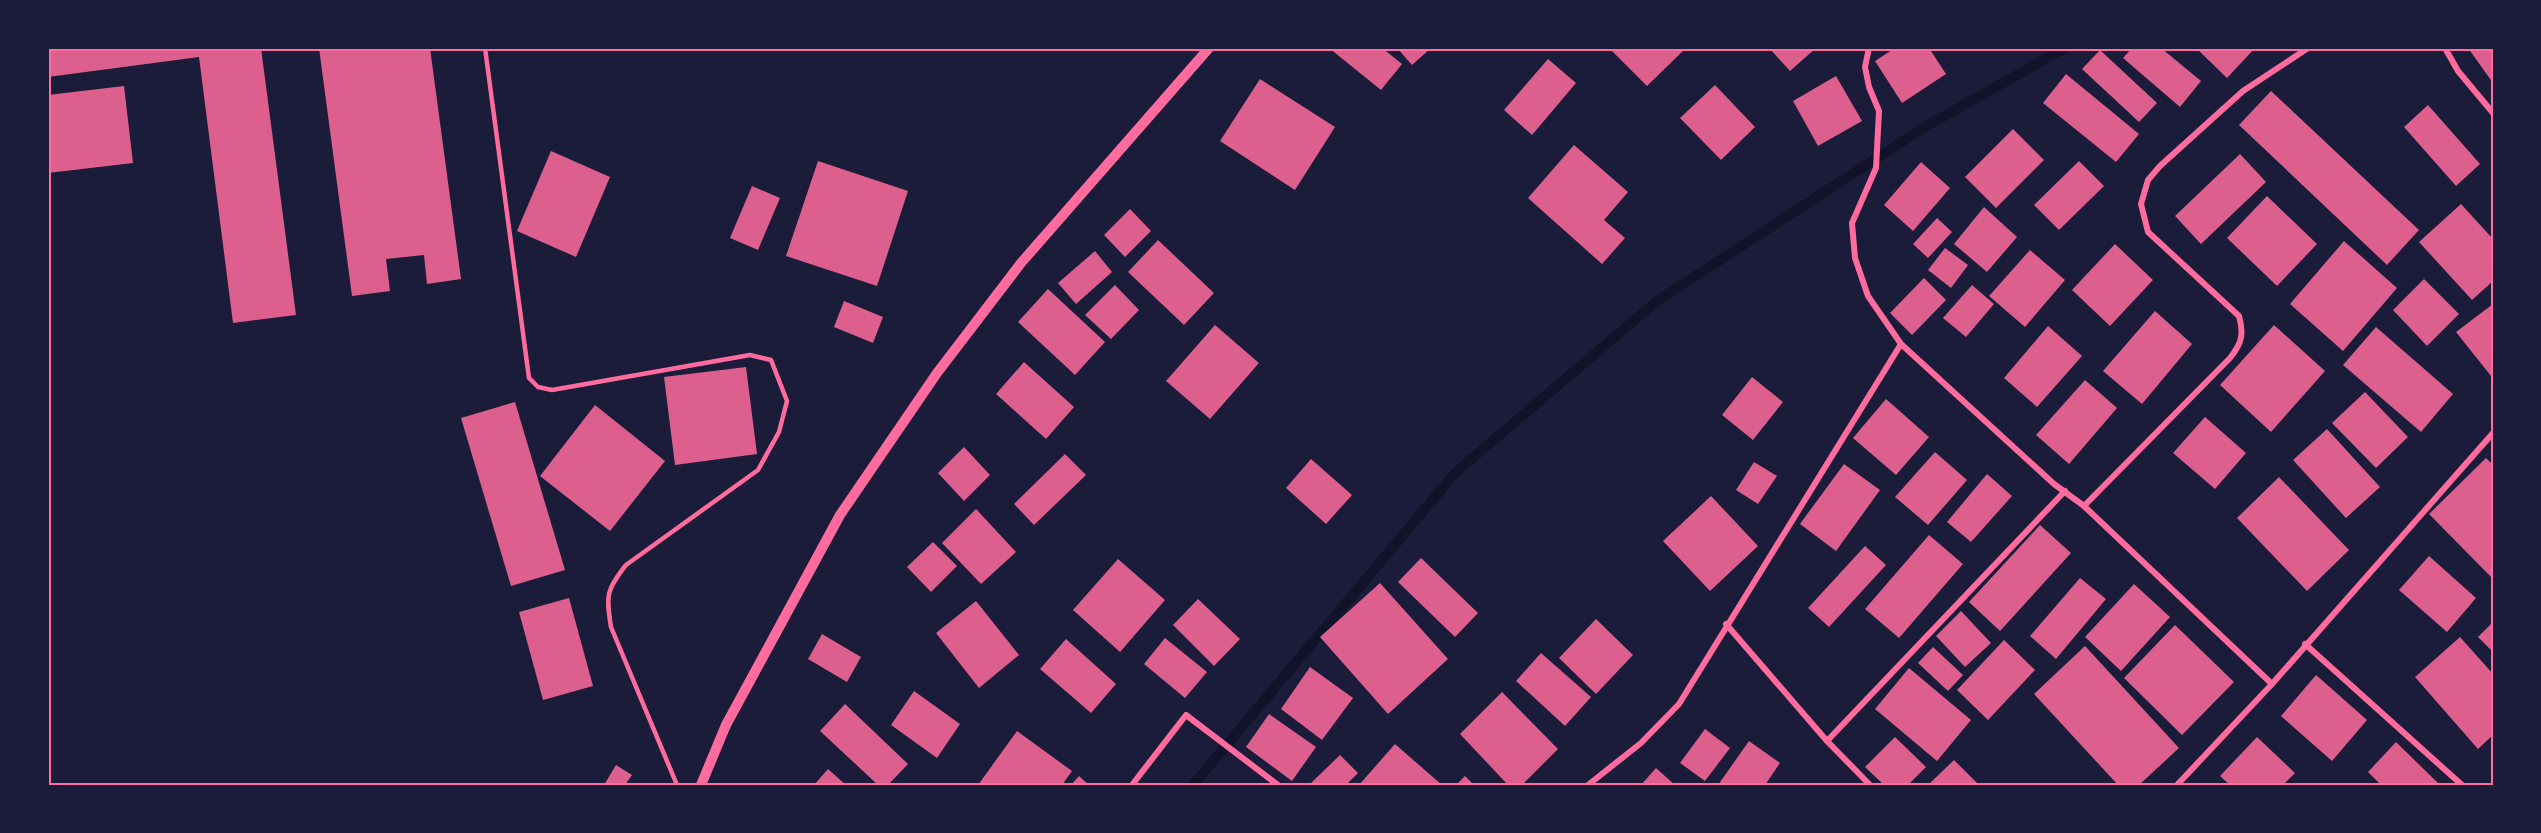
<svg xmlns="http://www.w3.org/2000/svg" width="2541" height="833" viewBox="0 0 2541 833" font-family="'Open Sans',sans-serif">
	<rect width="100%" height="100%" fill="#1b1b3a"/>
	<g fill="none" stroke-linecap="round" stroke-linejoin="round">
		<path stroke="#12122b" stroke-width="10" d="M1193 785 1456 472 1657 301 1923 128 2065 48"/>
	</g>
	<g fill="#dd5f8e">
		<path d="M48 48H261L296 315 233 323 199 57 48 77Z"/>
		<path d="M319 48H430L461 279 427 284 424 255 386 259 390 291 352 296Z"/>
		<path d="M1329 48H1382L1402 64 1381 90Z"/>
		<path d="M1397 48H1431L1412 65Z"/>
		<path d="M1609 48H1686L1647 86Z"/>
		<path d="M1769 48H1816L1790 71Z"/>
		<path d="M1895 48H1929L1946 74 1902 103 1875 61Z"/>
		<path d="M2132 48H2161L2201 81 2180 107 2123 58Z"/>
		<path d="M2196 48H2255L2227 78Z"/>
		<path d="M2468 48H2493V83Z"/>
		<path d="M2100 50 2157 103 2139 122 2082 69Z"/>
		<path d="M1548 59 1576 83 1532 135 1504 110Z"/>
		<path d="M2066 74 2139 134 2116 162 2043 103Z"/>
		<path d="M1836 76 1862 121 1818 146 1793 101Z"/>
		<path d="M1260 79 1335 127 1295 190 1220 141Z"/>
		<path d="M1715 85 1755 127 1721 160 1680 118Z"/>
		<path d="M124 86 133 163 48 173V95Z"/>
		<path d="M2271 91 2419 230 2387 265 2239 125Z"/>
		<path d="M2428 105 2480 164 2456 186 2404 127Z"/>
		<path d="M2013 129 2044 160 1996 208 1965 177Z"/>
		<path d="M1574 145 1628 192 1604 220 1625 238 1602 264 1528 198Z"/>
		<path d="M551 151 610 177 576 257 517 231Z"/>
		<path d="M2240 154 2266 182 2201 244 2175 216Z"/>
		<path d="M818 161 908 191 877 286 786 256Z"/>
		<path d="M2079 161 2104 186 2059 230 2034 205Z"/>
		<path d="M1921 162 1950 188 1913 231 1884 205Z"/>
		<path d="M752 186 780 198 758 250 730 238Z"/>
		<path d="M2267 196 2317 244 2277 286 2227 238Z"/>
		<path d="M2461 204 2493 239V281L2472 300 2419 242Z"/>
		<path d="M1984 207 2017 237 1987 272 1954 244Z"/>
		<path d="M1130 209 1151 231 1125 257 1104 235Z"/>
		<path d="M1937 218 1952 232 1928 258 1913 244Z"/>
		<path d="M1158 240 1214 293 1184 325 1128 272Z"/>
		<path d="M2344 241 2397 288 2343 351 2290 304Z"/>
		<path d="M2115 244 2153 280 2110 326 2072 290Z"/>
		<path d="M1945 248 1968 265 1951 288 1928 270Z"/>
		<path d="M2030 250 2065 280 2025 327 1989 296Z"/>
		<path d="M1095 251 1112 272 1076 304 1058 283Z"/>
		<path d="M1924 278 1946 300 1912 335 1890 313Z"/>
		<path d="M2424 279 2459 314 2427 346 2393 310Z"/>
		<path d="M1115 285 1139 310 1111 339 1085 315Z"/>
		<path d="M1972 285 1994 304 1966 337 1943 318Z"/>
		<path d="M1048 289 1105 342 1075 375 1018 322Z"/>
		<path d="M844 301 883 317 873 343 834 327Z"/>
		<path d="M2493 304V375L2491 376 2456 332Z"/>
		<path d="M2155 311 2192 344 2142 404 2103 371Z"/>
		<path d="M1215 325 1259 363 1210 419 1166 381Z"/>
		<path d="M2274 325 2325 371 2271 432 2220 385Z"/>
		<path d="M2048 326 2082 356 2037 407 2004 378Z"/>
		<path d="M2376 327 2453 394 2421 432 2343 365Z"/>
		<path d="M1024 362 1074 407 1046 439 996 394Z"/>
		<path d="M746 367 757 454 675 465 664 377Z"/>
		<path d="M1752 377 1783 402 1753 440 1722 415Z"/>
		<path d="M2085 380 2117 408 2069 464 2036 435Z"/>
		<path d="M2365 392 2408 437 2376 468 2332 423Z"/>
		<path d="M1886 399 1929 437 1896 475 1853 438Z"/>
		<path d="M515 402 565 570 511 586 461 418Z"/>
		<path d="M595 405 665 461 610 531 540 476Z"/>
		<path d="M2205 417 2246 453 2215 489 2173 453Z"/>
		<path d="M2327 429 2380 487 2346 518 2293 460Z"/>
		<path d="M964 447 990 475 964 501 938 473Z"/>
		<path d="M1935 452 1967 480 1928 525 1895 497Z"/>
		<path d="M1065 454 1086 475 1034 525 1014 504Z"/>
		<path d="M2486 458 2493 465V579L2429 514Z"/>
		<path d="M1311 459 1352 495 1326 524 1286 488Z"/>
		<path d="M1754 462 1777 476 1758 504 1736 490Z"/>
		<path d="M1844 464 1880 490 1836 551 1800 524Z"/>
		<path d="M1987 474 2012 496 1971 542 1947 522Z"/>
		<path d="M2279 477 2349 550 2307 591 2237 518Z"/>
		<path d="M1711 496 1758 546 1710 591 1663 541Z"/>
		<path d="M976 509 1016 552 981 584 942 543Z"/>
		<path d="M2040 525 2071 553 2000 631 1969 602Z"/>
		<path d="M1929 535 1963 564 1899 638 1865 609Z"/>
		<path d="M933 542 957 566 931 592 907 567Z"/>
		<path d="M1865 546 1886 565 1829 627 1808 608Z"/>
		<path d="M2429 556 2476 598 2447 632 2399 590Z"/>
		<path d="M1421 558 1478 613 1455 637 1398 582Z"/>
		<path d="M1118 559 1165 600 1120 652 1073 610Z"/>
		<path d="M2080 578 2106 599 2056 659 2030 636Z"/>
		<path d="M1380 583 1448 659 1388 714 1320 637Z"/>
		<path d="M2134 584 2170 617 2121 671 2085 637Z"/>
		<path d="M569 598 593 686 543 700 519 612Z"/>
		<path d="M1198 599 1240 639 1214 666 1173 625Z"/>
		<path d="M976 601 1019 655 979 688 936 633Z"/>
		<path d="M1961 611 1991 643 1965 667 1936 636Z"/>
		<path d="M1596 619 1633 655 1596 694 1559 658Z"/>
		<path d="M2493 622V652L2478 637Z"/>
		<path d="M2175 625 2234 682 2182 735 2124 678Z"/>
		<path d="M822 634 861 657 847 682 808 659Z"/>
		<path d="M2460 637 2493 674V735L2478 749 2415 677Z"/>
		<path d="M1165 638 1207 672 1185 698 1144 664Z"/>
		<path d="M1066 639 1116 684 1091 713 1040 669Z"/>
		<path d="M2004 640 2035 670 1988 720 1957 690Z"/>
		<path d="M2085 646 2179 748 2139 785H2118L2034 694Z"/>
		<path d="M1933 647 1963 675 1948 691 1918 663Z"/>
		<path d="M1541 653 1591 697 1565 726 1516 681Z"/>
		<path d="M1310 667 1353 698 1322 740 1281 709Z"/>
		<path d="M1909 668 1971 720 1937 761 1875 709Z"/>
		<path d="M2316 675 2367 720 2332 761 2281 716Z"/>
		<path d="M914 691 960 724 937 758 891 725Z"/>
		<path d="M1502 692 1558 749 1522 785H1508L1460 734Z"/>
		<path d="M845 704 908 764 888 785H878L820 731Z"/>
		<path d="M1269 714 1316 747 1292 781 1246 747Z"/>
		<path d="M1705 729 1730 748 1705 781 1680 763Z"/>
		<path d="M1017 731 1072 771 1062 785H978Z"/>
		<path d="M1895 737 1926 767 1908 785H1884L1865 767Z"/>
		<path d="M2257 737 2295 773 2283 785H2230L2220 776Z"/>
		<path d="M1749 741 1780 763 1765 785H1718Z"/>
		<path d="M2396 742 2440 785H2381L2368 772Z"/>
		<path d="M1395 744 1442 785H1359Z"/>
		<path d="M1340 755 1358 773 1346 785H1309Z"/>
		<path d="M1954 760 1979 785H1928Z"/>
		<path d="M616 765 632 775 625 785H604Z"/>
		<path d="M1656 768 1675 785H1641Z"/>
		<path d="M828 769 846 785H814Z"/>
		<path d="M1079 776 1089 785H1071Z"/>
		<path d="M1465 776 1474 785H1456Z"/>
	</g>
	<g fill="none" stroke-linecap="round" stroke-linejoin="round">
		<path stroke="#ff6b9d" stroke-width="4.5" d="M485 48 529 378 538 387 552 390 750 355 771 360 787 401 779 432 758 470 626 565C606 590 606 596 611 627L677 785"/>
		<g stroke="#ff6b9d" stroke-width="6">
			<path d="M1869 48 1865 67 1869 87 1879 111 1876 168 1852 223 1855 258 1868 296 1901 344 2054 484 2084 506 2272 684"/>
			<path d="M2445 48 2458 71 2493 113"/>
			<path d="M2084 506 2230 358C2242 343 2244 334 2239 316L2148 232 2141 204 2148 180 2160 166 2243 91 2308 48"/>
			<path d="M1726 624 1827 741 1870 785"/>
			<path d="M2305 644 2462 785"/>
			<path d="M1827 741 2065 491"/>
			<path d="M1132 785 1186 715 1278 785"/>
			<path d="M1588 785 1641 743 1679 704 1901 344"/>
			<path d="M2177 785 2272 684 2493 433"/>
		</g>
		<path stroke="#ff6b9d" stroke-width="10" d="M701 785 726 725 840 515 937 373 1021 263 1209 48"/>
	</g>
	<rect width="2541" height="833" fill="none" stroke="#1b1b3a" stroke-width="99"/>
	<rect x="50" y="50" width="2442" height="734" fill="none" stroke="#ff6b9d" stroke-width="2"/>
</svg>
